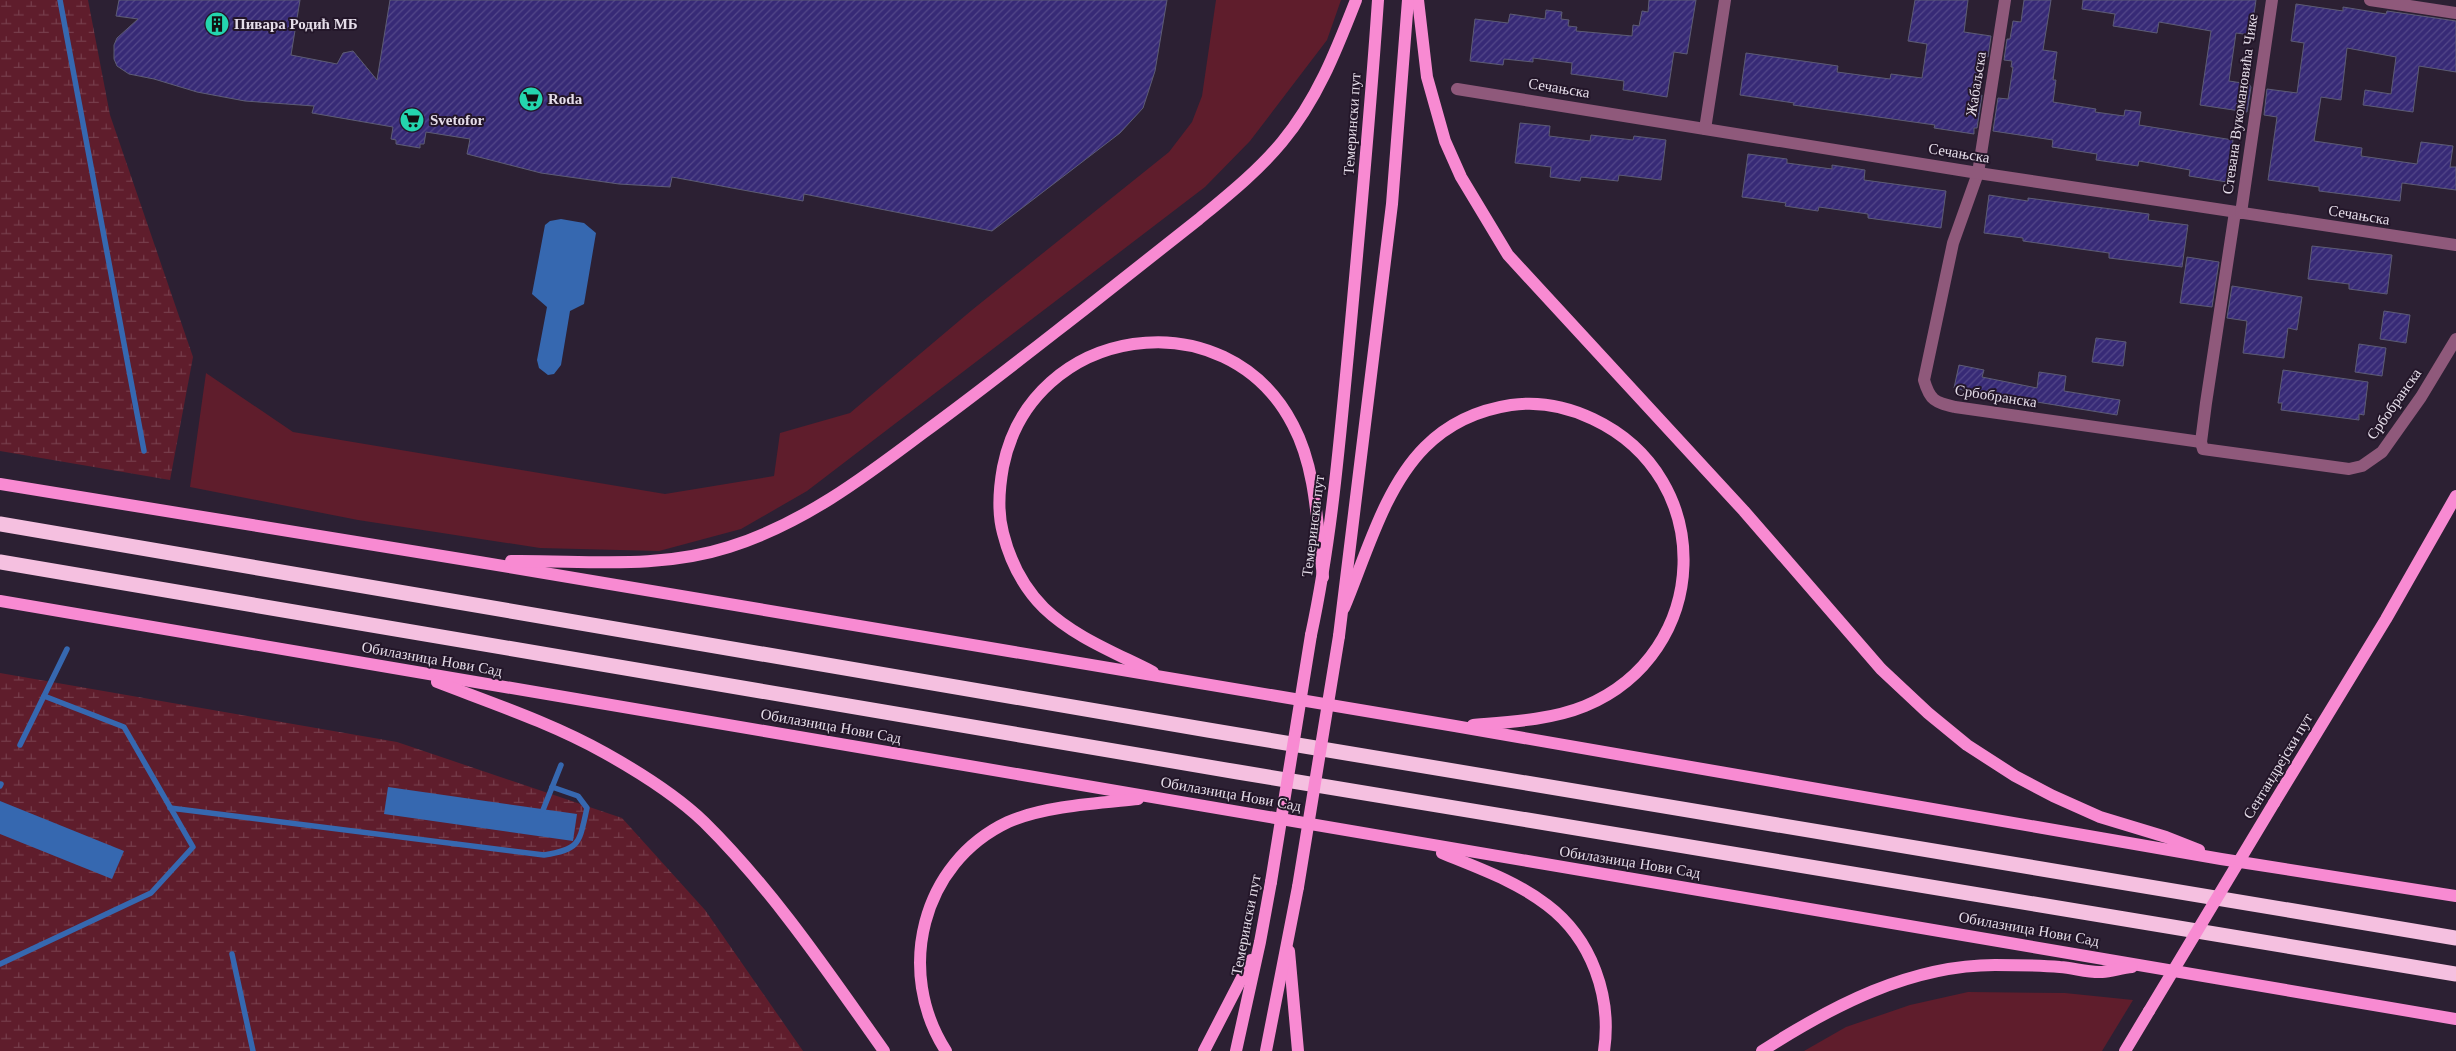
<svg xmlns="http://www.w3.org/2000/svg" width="2456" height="1051" viewBox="0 0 2456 1051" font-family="Georgia,serif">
	<defs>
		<pattern id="wetland-marsh" width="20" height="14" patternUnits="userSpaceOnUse" patternTransform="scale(1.25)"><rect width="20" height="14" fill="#5f1d2c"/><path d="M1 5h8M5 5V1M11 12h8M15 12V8" fill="none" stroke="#763d4b"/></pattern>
		<pattern id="building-hatch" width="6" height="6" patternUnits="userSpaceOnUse" patternTransform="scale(1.25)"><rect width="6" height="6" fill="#372a76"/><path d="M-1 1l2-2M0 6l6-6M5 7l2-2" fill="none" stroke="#54488a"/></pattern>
	</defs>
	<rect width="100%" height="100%" fill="#2c2033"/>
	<g fill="#5f1d2c">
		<path d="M1216 0H1341L1327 40 1250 141 1205 187 807 491 741 529 659 551 540 548 358 520 190 487 206 373 293 432 665 494 774 476 780 433 850 413 972 310 1169 152 1192 122 1202 96Z"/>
		<path d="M1968 992 2065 993 2133 1000 2102 1051H1804L1846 1027 1910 1005Z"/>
	</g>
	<g fill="url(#wetland-marsh)">
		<path d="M0 0H88L110 115 193 357 170 480 0 451Z"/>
		<path d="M0 673 397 742 622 818 705 910 803 1051H0Z"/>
	</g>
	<g fill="#3668b0">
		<path d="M561 219 584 223 596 233 584 304 570 311 561 365 554 374 548 375 539 368 537 360 547 307 532 294 545 225 550 221Z"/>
		<path d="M388 787 577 814 573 841 384 814Z"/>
		<path d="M0 801 124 851 112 879 0 834Z"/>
	</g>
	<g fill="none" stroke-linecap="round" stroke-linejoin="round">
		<g stroke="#3668b0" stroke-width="5.5">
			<path d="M60 0 144 451"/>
			<path d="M20 745 67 649"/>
			<path d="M0 786 1 784"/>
			<path d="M170 808 544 855C581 849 579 843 587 808L578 796 552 787"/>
			<path d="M543 810 561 765"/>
			<path d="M232 954 253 1051"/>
			<path d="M0 964 151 893 193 847 124 727 44 696"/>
		</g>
	</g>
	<g fill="url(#building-hatch)" stroke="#5d5c75">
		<path d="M119 0H300L291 55 337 64 343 53 353 51 377 80 390 0H1167L1155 71 1143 108 1120 133 992 231 804 194 803 201 672 177 670 187 619 184 541 173 467 154 470 139 426 132 424 144H420V148L396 144V140L391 139 393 127 312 113 314 106 245 101 197 92 154 79 129 74 117 66 114 59V45L117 38 138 19 116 16Z"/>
		<path d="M1649 0H1696L1687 54 1674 52 1667 97 1623 90 1624 81 1571 74 1572 63 1533 58V62L1504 59 1503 65 1470 61 1475 19 1508 23 1510 14 1545 19 1546 10 1562 12 1561 19 1569 20 1568 26 1577 27 1576 31 1632 36 1633 25 1639 26 1642 11 1648 12Z"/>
		<path d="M1915 0H1968L1964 32 1991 36 1988 57 1982 56 1976 89H1980L1979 95H1982L1977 128H1974V134L1934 128 1935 125 1793 105 1794 103 1740 95 1746 53 1838 66 1837 72 1890 79 1891 74 1922 78 1927 44 1908 41Z"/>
		<path d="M2024 0H2051L2043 50 2057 52 2053 80H2056L2053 102 2096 109 2095 112 2124 116 2125 110 2141 112 2139 125 2233 140 2227 182 2189 176 2190 170 2139 161 2138 166 2096 160 2097 154 2052 147 2053 140 1993 131 1998 98 2008 99 2013 67H2011L2012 61 2004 60 2007 39H2010L2013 21 2021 22Z"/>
		<path d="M2083 0H2256L2251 35 2236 33 2229 81 2249 84 2251 87 2247 112 2200 105 2211 31 2159 22 2157 33 2113 26 2115 14 2082 9Z"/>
		<path d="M2296 4 2343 11V7L2386 14 2387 11 2456 21V72L2419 66 2413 112 2363 105 2365 90 2391 94 2396 57 2347 48 2341 100 2321 97 2314 141 2362 148 2361 156 2417 164 2421 142 2453 146 2450 167H2456V190L2402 183 2400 201 2319 191V187L2268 180 2277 117 2264 115 2267 89 2297 93 2304 43 2291 41Z"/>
		<path d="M1520 123 1550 126 1549 136 1590 141 1591 135 1633 140 1634 136 1666 140 1661 180 1619 175 1618 181 1581 177 1580 181 1550 177 1551 167 1515 163Z"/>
		<path d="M1748 154 1787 159V163L1832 169V165L1865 170 1864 180 1946 191 1941 228 1868 218V214L1819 207 1818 211 1785 206 1786 203 1742 197Z"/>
		<path d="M1989 195 2028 201V198L2149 214 2148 220 2188 225 2182 267 2109 258V253L2023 241V238L1984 233Z"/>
		<path d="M2312 246 2392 255 2387 294 2349 289V284L2308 279Z"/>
		<path d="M2187 257 2219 262 2212 307 2180 303Z"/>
		<path d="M2232 286 2302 297 2297 330 2288 328 2284 358 2243 353 2247 321 2227 318Z"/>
		<path d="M2384 311 2410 315 2406 343 2380 339Z"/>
		<path d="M2096 338 2126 342 2123 366 2092 362Z"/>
		<path d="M2359 344 2386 348 2382 376 2355 372Z"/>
		<path d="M1959 365 1984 370 1982 377 2037 388 2039 372 2066 376 2064 391 2120 400 2117 415 2012 398V401L1954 388Z"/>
		<path d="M2283 370 2368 382 2364 415 2359 414V420L2281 410 2282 403H2278Z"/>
	</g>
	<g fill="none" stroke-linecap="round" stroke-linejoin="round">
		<g stroke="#8f597b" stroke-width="12">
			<path d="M2005 0 1978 173 1953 243 1924 380C1930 401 1935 402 1955 407L2201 442"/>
			<path d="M2370 0 2456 13"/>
			<path d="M1457 89 1978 173 2456 245"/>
			<path d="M1705 129 1725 0"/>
			<path d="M2235 212 2206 403 2201 442 2203 449 2349 469 2362 466 2382 452 2421 397 2456 339"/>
			<path d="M2241 213 2272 0"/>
		</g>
		<g stroke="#f88ad2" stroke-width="12">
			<path d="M1418 0 1427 77 1445 141 1461 177 1508 255 1744 511 1881 669 1928 713 1967 745 2015 776 2053 796 2100 817 2166 837 2199 850"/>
			<path d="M0 484 479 562 1455 726 2221 859 2456 896"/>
			<path d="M511 561C585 560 657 570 729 547 802 524 862 479 923 433 978 393 1031 351 1085 309 1123 279 1161 249 1199 219 1228 195 1258 171 1282 142 1317 100 1336 51 1356 0"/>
			<path d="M0 601 2456 1019"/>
			<path d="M1344 608C1366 556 1384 488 1425 447 1449 423 1478 410 1511 405 1540 401 1568 407 1593 419 1718 478 1712 653 1585 706 1551 720 1509 722 1473 725"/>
			<path d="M1311 635C1331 542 1339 448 1348 354 1359 236 1370 118 1378 0"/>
			<path d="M1339 636 1392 204 1408 0"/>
			<path d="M1153 672C1116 653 1074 637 1044 608 1023 587 1010 561 1003 533 997 511 999 489 1003 467 1031 325 1226 295 1293 425 1317 470 1317 527 1323 577"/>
			<path d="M437 682C494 704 551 723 605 753 639 772 676 795 704 822 773 890 828 972 884 1051"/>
			<path d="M2274 803 2386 619 2456 496"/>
			<path d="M1442 853C1478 868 1516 881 1547 905 1592 939 1612 997 1604 1051"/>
			<path d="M1289 951 1298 1051"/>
			<path d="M946 1051C895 972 921 863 1008 822 1044 806 1099 803 1138 799"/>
			<path d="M1204 1051 1251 960"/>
			<path d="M1236 1051 1260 942 1271 882"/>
			<path d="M1266 1051 1298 887"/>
			<path d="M1762 1051C1832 1006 1910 965 1995 965 2017 965 2039 965 2060 967 2074 968 2089 973 2102 972 2112 971 2122 968 2132 967"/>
			<path d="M2125 1051 2149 1011"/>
		</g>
		<g stroke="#f5c0e0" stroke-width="15">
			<path d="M0 524 1208 730 2456 938"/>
			<path d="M0 562 1238 772 2456 974"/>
		</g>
		<g stroke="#f88ad2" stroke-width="12">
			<path d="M1271 882 1311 635"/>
			<path d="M1298 887 1339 636"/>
			<path d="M2149 1011 2274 803"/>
		</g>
	</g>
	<defs>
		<symbol id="building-disc" viewBox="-11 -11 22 22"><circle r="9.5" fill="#24d5ae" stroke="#231629"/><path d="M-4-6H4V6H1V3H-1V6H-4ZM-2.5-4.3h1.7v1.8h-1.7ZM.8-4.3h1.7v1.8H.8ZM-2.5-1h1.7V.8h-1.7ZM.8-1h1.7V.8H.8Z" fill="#111"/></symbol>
		<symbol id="supermarket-disc" viewBox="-11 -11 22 22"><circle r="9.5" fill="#24d5ae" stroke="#231629"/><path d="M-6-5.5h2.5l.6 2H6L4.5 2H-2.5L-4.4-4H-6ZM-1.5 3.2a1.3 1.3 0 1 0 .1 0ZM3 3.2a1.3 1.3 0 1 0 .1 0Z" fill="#111"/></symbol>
	</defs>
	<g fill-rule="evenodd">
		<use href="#building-disc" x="203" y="10" width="28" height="28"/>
		<use href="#supermarket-disc" x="517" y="85" width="28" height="28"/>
		<use href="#supermarket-disc" x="398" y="106" width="28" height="28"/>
	</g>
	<g text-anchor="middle" stroke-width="4" stroke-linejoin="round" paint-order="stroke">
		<g font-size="15" font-weight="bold" fill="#e5dde9" stroke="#231629" text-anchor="start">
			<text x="234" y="29">Пивара Родић МБ</text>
			<text x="548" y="104">Roda</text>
			<text x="430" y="125">Svetofor</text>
		</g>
		<g font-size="15" fill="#e5dde9" stroke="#231629">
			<text transform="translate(1976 84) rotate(-81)" y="5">Жабаљска</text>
			<text transform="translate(1559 88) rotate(9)" y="5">Сечањска</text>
			<text transform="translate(2240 104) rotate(-82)" y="5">Стевана Вукомановића Чике</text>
			<text transform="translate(1352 124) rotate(-86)" y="5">Темерински пут</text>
			<text transform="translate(1959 153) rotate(9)" y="5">Сечањска</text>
			<text transform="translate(2359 215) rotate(9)" y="5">Сечањска</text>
			<text transform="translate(1996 396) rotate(9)" y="5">Србобранска</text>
			<text transform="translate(2394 404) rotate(-55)" y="5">Србобранска</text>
			<text transform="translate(1313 526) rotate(-83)" y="5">Темерински пут</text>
			<text transform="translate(432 659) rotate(10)" y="5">Обилазница Нови Сад</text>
			<text transform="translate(831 726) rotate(10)" y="5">Обилазница Нови Сад</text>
			<text transform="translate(2278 766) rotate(-59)" y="5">Сентандрејски пут</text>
			<text transform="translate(1231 794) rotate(10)" y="5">Обилазница Нови Сад</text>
			<text transform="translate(1630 862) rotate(9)" y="5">Обилазница Нови Сад</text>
			<text transform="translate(1246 925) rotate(-79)" y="5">Темерински пут</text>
			<text transform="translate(2029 929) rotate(10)" y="5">Обилазница Нови Сад</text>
		</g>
	</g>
</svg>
